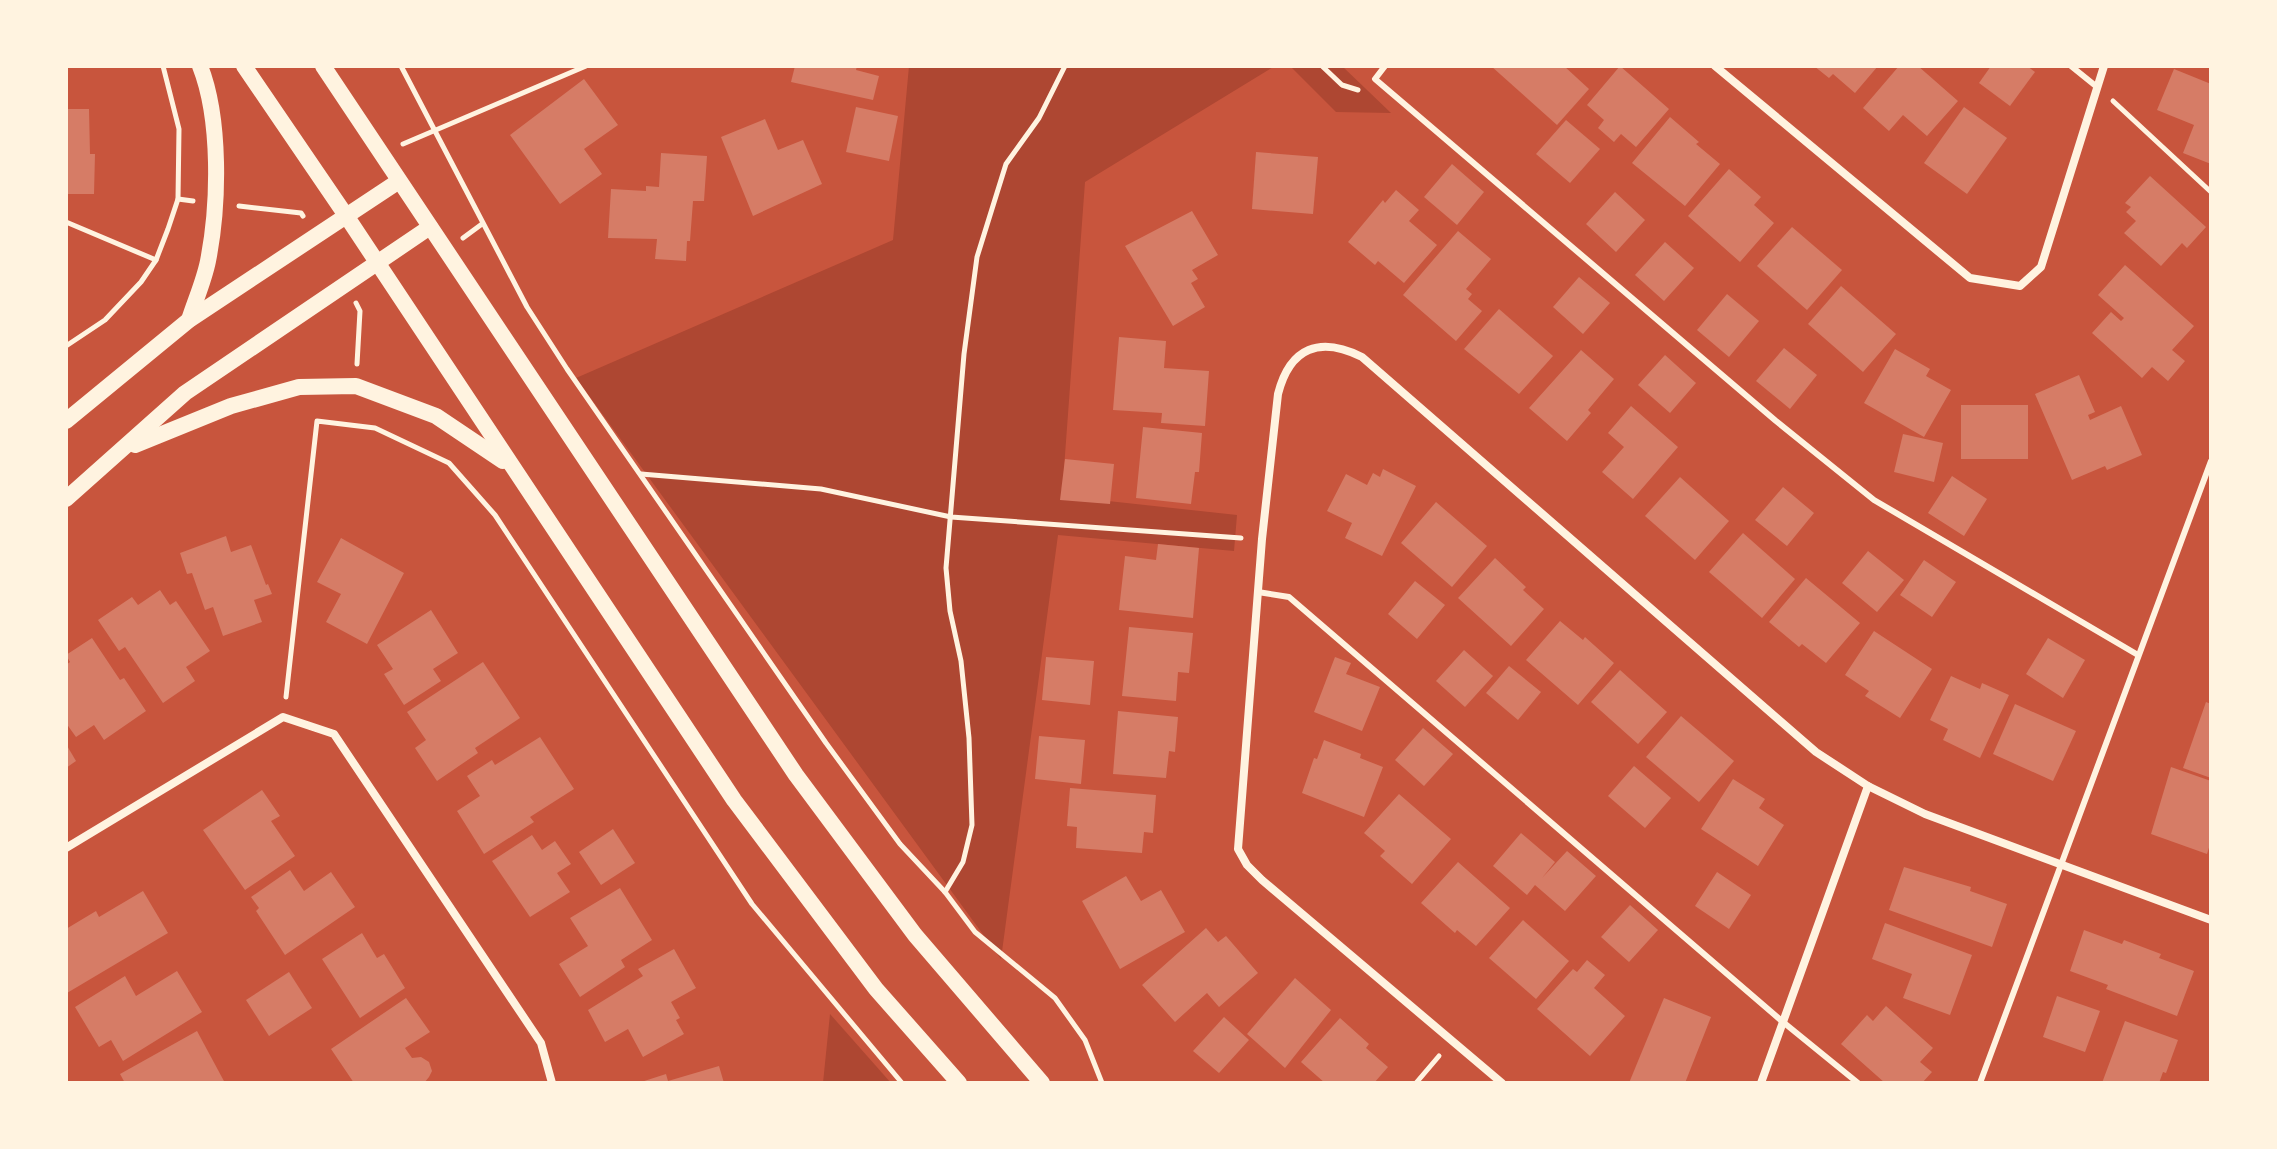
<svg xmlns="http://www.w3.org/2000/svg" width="2277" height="1149" viewBox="0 0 2277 1149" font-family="Lato,sans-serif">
	<rect width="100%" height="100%" fill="#c8553d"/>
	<g fill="#ae4732">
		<path d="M909 66H1275L1085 182 1062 496 1237 515 1234 551 1058 535 1001 959 576 378 893 240Z"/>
		<path d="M1290 66H1342L1391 113 1336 112Z"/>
		<path d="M830 1014 891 1083H823Z"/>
	</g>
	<g fill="#d67c66">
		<path d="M795 66H857L856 70 879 76 873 100 791 82Z"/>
		<path d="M1491 66H1564L1589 89 1557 125Z"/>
		<path d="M1620 66 1669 109 1636 147 1621 134 1614 142 1598 128 1604 120 1587 105Z"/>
		<path d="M1814 66H1878L1855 93 1833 74 1829 78Z"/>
		<path d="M1899 66H1918L1958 101 1927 136 1903 115 1889 131 1863 108Z"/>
		<path d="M1991 66H2027L2035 72 2010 106 1979 83Z"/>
		<path d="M2174 69 2211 84V164L2183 153 2194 125 2157 110Z"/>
		<path d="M584 79 618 125 584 149 602 174 560 204 510 135Z"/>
		<path d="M856 107 898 116 889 161 846 152Z"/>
		<path d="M1964 107 2007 138 1967 194 1924 163Z"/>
		<path d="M66 109H89L90 154H95L94 194H66Z"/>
		<path d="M1670 117 1699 142 1696 144 1720 164 1685 206 1632 163Z"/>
		<path d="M765 119 778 150 803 140 822 184 753 216 721 137Z"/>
		<path d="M1566 120 1600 149 1570 183 1536 154Z"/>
		<path d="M1256 152 1318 157 1313 214 1252 209Z"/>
		<path d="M661 153 707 156 704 201H693L690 241H687L686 261 655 259 657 239 608 238 611 189 646 191V186L659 187Z"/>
		<path d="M1452 164 1484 192 1457 225 1424 197Z"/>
		<path d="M1729 169 1761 197 1754 205 1774 223 1740 262 1688 216Z"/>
		<path d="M2150 176 2206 227 2187 248 2182 243 2161 266 2124 233 2136 221 2126 212 2131 207 2125 203Z"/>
		<path d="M1396 190 1419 210 1409 221 1437 245 1404 283 1378 261 1375 265 1348 242 1383 200 1385 203Z"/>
		<path d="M1615 192 1645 220 1616 252 1586 224Z"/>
		<path d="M1192 211 1218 255 1192 270 1198 279 1191 283 1205 307 1173 326 1125 246Z"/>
		<path d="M1792 227 1842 270 1807 310 1757 266Z"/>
		<path d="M1458 231 1491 259 1466 289 1472 294 1468 299 1482 311 1456 341 1403 295Z"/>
		<path d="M1665 242 1694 268 1664 301 1635 275Z"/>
		<path d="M2125 265 2194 326 2172 350 2185 361 2168 381 2152 367 2142 378 2092 333 2111 312 2121 321 2124 318 2098 295Z"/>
		<path d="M1579 277 1610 303 1583 334 1553 307Z"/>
		<path d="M1841 286 1896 334 1863 372 1808 324Z"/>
		<path d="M1727 294 1759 321 1729 357 1697 330Z"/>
		<path d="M1499 309 1553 356 1519 394 1464 349Z"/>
		<path d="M1119 337 1166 341 1164 368 1209 371 1205 426 1161 423 1162 413 1113 410Z"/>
		<path d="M1784 348 1817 375 1790 409 1756 381Z"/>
		<path d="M1895 349 1930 369 1926 376 1951 390 1924 437 1864 403Z"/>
		<path d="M1581 350 1614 379 1588 410 1591 413 1567 441 1529 408Z"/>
		<path d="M1665 355 1696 383 1670 413 1638 385Z"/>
		<path d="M2079 375 2095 412 2088 415 2090 420 2121 406 2142 455 2107 470 2105 466 2072 480 2035 394Z"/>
		<rect x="1961" y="405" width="67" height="54"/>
		<path d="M1631 406 1678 447 1633 499 1602 472 1624 447 1608 433Z"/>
		<path d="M1143 427 1202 433 1199 472H1195L1191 504 1136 498Z"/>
		<path d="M1903 434 1943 443 1934 482 1894 472Z"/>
		<path d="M1065 459 1114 464 1110 504 1060 500Z"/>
		<path d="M1383 469 1416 486 1382 556 1345 538 1352 523 1327 511 1346 474 1367 485 1373 473 1380 477Z"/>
		<path d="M1952 476 1987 499 1964 536 1928 513Z"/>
		<path d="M1680 477 1729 521 1695 560 1645 516Z"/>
		<path d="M1783 487 1814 513 1787 546 1755 520Z"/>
		<path d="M1436 502 1487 546 1452 587 1401 543Z"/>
		<path d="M1743 533 1795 579 1762 618 1709 572Z"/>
		<path d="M226 536 231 552 251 545 266 585 268 584 272 594 254 600 262 622 223 636 213 607 205 610 192 573 187 574 180 553Z"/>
		<path d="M341 538 404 573 367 644 326 622 341 594 317 582Z"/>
		<path d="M1158 544 1199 548 1193 618 1119 610 1125 556 1156 560Z"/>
		<path d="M1868 551 1904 580 1877 612 1842 583Z"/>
		<path d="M1495 558 1526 587 1523 590 1544 609 1511 646 1458 598Z"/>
		<path d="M1924 560 1956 582 1932 617 1900 595Z"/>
		<path d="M1806 578 1860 623 1826 663 1802 644 1799 647 1769 622Z"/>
		<path d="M1415 581 1445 605 1417 639 1388 614Z"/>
		<path d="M160 590 170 605 176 601 210 651 186 667 195 681 163 703 125 647 119 651 98 620 132 597 138 605Z"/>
		<path d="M431 610 458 653 433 669 441 681 404 705 384 674 393 669 377 645Z"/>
		<path d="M1560 621 1583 640 1585 637 1614 663 1578 705 1526 660Z"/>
		<path d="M1129 627 1193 633 1189 673 1178 672 1176 701 1122 696Z"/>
		<path d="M1874 631 1932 669 1900 718 1865 696 1869 691 1845 675Z"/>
		<path d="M92 638 120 680 124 678 146 711 104 740 94 725 76 737 66 723V665L70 662 66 655Z"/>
		<path d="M2048 638 2085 660 2063 698 2026 674Z"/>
		<path d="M1464 650 1493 676 1465 707 1436 681Z"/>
		<path d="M1046 657 1094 661 1090 705 1042 700Z"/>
		<path d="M1335 657 1351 663 1346 674 1380 687 1362 731 1314 712Z"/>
		<path d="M483 662 520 718 475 748 478 753 437 781 415 748 426 740 407 712Z"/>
		<path d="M1509 666 1541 692 1518 720 1486 693Z"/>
		<path d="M1620 670 1667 712 1638 744 1591 702Z"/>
		<path d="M1951 676 1980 689 1982 683 2009 695 1980 758 1943 740 1948 729 1930 720Z"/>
		<path d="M2206 702 2211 704V778L2183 768Z"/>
		<path d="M2015 704 2076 731 2053 781 1993 754Z"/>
		<path d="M1118 711 1178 717 1175 752 1169 751 1166 778 1113 774Z"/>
		<path d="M1681 716 1734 761 1699 802 1646 757Z"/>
		<path d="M1423 728 1453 754 1424 786 1395 760Z"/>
		<path d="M1039 736 1085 740 1081 784 1035 779Z"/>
		<path d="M540 737 574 789 530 817 534 822 484 854 457 811 480 796 467 776 492 760 495 765Z"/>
		<path d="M1324 740 1361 754 1360 758 1383 767 1364 817 1302 793 1314 758 1317 759Z"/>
		<path d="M66 744 76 761 66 768Z"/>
		<path d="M1634 766 1671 798 1645 828 1608 796Z"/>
		<path d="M2171 767 2211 781V841L2207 854 2151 834Z"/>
		<path d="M1733 779 1765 799 1759 808 1784 825 1758 866 1701 829Z"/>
		<path d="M1070 788 1156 795 1153 833 1144 832 1142 853 1076 848 1077 827 1067 826Z"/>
		<path d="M262 790 280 816 271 821 295 856 245 890 203 830Z"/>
		<path d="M1399 794 1451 839 1412 884 1380 856 1385 851 1364 833Z"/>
		<path d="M613 829 635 863 601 885 579 852Z"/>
		<path d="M1521 833 1555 862 1542 878 1567 851 1596 876 1565 911 1535 885 1527 895 1493 866Z"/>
		<path d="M532 835 542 850 555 841 571 864 557 873 570 892 530 917 492 861Z"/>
		<path d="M1458 862 1510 908 1476 946 1457 930 1455 933 1421 903Z"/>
		<path d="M1904 867 1971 887 1970 891 2007 904 1992 947 1889 910Z"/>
		<path d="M290 870 304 891 331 872 355 907 285 955 256 911 259 908 251 897Z"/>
		<path d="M1717 872 1751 895 1729 929 1695 906Z"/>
		<path d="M1126 876 1141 901 1161 890 1185 932 1120 969 1082 901Z"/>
		<path d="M620 888 652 940 621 960 625 967 580 997 559 964 588 946 570 918Z"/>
		<path d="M143 891 168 933 67 993 66 929 96 911 99 917Z"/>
		<path d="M1630 905 1658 930 1629 962 1601 937Z"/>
		<path d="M1523 920 1569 961 1536 999 1489 958Z"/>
		<path d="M1885 923 1972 955 1950 1015 1903 998 1912 974 1872 959Z"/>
		<path d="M1206 928 1218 942 1226 936 1258 973 1219 1007 1207 993 1175 1022 1142 985Z"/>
		<path d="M2084 930 2122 944 2124 940 2161 954 2159 958 2194 971 2177 1016 2106 989 2108 985 2070 971Z"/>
		<path d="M362 933 377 958 384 954 405 988 360 1018 322 959Z"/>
		<path d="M674 949 696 988 671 1002 680 1018 676 1020 684 1034 643 1057 628 1029 605 1042 588 1010 643 976 638 969Z"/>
		<path d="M1587 960 1605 975 1594 988 1625 1016 1590 1056 1537 1009 1573 969 1577 972Z"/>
		<path d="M177 971 202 1012 123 1061 111 1040 99 1047 75 1007 125 976 136 996Z"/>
		<path d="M289 972 312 1008 269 1036 246 1000Z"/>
		<path d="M1295 978 1331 1010 1285 1068 1247 1034Z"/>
		<path d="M2057 996 2100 1011 2085 1052 2043 1037Z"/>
		<path d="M406 998 430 1032 405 1048 412 1058 421 1057 429 1062 432 1071 429 1077 424 1083H354L331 1049Z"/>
		<path d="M1664 998 1711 1017 1685 1083H1629Z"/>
		<path d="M1886 1006 1933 1048 1920 1062 1932 1072 1922 1083H1885L1841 1044 1867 1015 1873 1021Z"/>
		<path d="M1224 1017 1249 1040 1219 1073 1193 1051Z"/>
		<path d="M1340 1018 1369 1044 1366 1048 1388 1067 1374 1083H1325L1301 1062Z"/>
		<path d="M2125 1021 2178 1040 2166 1073 2163 1072 2159 1083H2102Z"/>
		<path d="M197 1031 225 1083H125L120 1074Z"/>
		<path d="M719 1066 724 1083H638L666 1074 668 1081Z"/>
	</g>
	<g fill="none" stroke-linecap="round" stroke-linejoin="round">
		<g stroke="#fff3e0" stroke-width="5">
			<path d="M401 66 527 307 567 369 826 743 900 844 945 892 975 932 1055 998 1085 1040 1102 1083"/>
			<path d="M1322 66 1342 85 1358 90"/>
			<path d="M2113 101 2211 192"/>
			<path d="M403 144 586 66"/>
			<path d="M178 199 193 201"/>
			<path d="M239 206 301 213 303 216"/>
			<path d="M66 222 156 260"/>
			<path d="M463 238 482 224"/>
			<path d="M356 303 360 311 357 364"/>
			<path d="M66 346 105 320 141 282 156 260 168 229 178 199 179 129 163 66"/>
			<path d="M641 474 821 489 951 517 1241 538"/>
			<path d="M286 697 317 421 375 428 449 463 495 515 752 904 902 1083"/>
			<path d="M945 892 963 862 972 825 969 738 961 661 950 611 946 568 964 354 977 257 1006 164 1039 118 1065 66"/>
			<path d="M1416 1083 1439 1056"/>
		</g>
		<g stroke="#fff3e0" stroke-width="6">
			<path d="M1385 66 1375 79 1776 421 1874 500 2138 655"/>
			<path d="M2071 66 2097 87"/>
			<path d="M1258 592 1289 597 1783 1022 1858 1083"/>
			<path d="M1980 1083 2211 461"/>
		</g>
		<g stroke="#fff3e0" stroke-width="8">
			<path d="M1715 66 1970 278 2020 286 2041 267 2104 66"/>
			<path d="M66 848 283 717 334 734 541 1043 552 1083"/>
			<path d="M1502 1083 1262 880 1247 865 1238 849 1262 539 1278 394C1290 347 1320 336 1362 357L1816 752 1868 786 1925 814 2211 920"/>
			<path d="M1761 1083 1868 786"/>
		</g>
		<g stroke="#fff3e0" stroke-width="16">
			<path d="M244 66 347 217 734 800 876 989 959 1083"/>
			<path d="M323 66 796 775 915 935 1042 1083"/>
			<path d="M189 320C195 301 204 281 208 261 219 205 221 119 200 66"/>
			<path d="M66 421 189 320 399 181"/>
			<path d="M135 445 231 406 299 387 356 386 436 416 503 461"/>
			<path d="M66 499 185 393 430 227"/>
		</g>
	</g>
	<rect width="2277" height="1149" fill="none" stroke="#fff3e0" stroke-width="136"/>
</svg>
